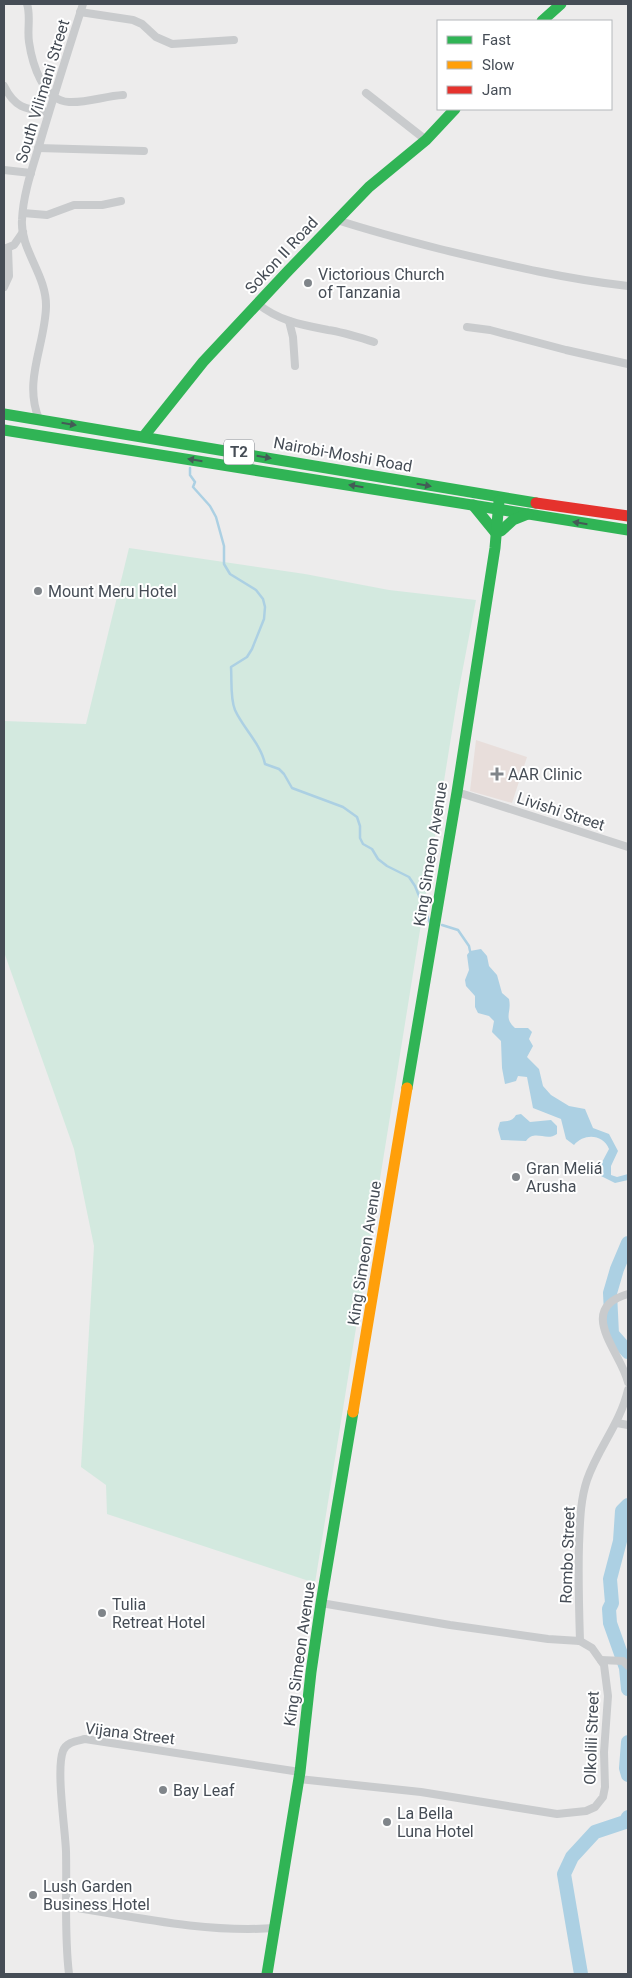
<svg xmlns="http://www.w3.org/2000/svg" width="632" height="1978" viewBox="0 0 632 1978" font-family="Roboto,sans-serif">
	<rect width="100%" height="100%" fill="#edecec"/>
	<path fill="#e8dedb" d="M476 740 527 757 512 803 470 791Z"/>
	<path fill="#d3e9df" d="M129 548 305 574 389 590 476 600 458 694 315 1583 107 1514 106 1485 81 1467 94 1246 74 1149 4 952V721L86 724Z"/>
	<g fill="#acd0e3">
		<path d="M481 949 487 956 489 966 497 975 502 993 509 999C512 1013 503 1017 515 1028H528L532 1032 529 1039 533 1046 527 1057 539 1069 543 1086 551 1095 569 1106 585 1109 593 1128 609 1134 618 1151 611 1166V1175L617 1177 628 1174V1180L615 1183 601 1176 600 1166 609 1149C603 1134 584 1133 574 1145L566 1139 561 1119 533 1108 527 1077 518 1076 516 1081 505 1084 502 1068 501 1041 492 1032 494 1021 489 1016 478 1013 475 1007V996L466 986 465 980 469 970 467 955 470 951Z"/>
		<path d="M521 1114 530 1122 551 1120 557 1126V1134C546 1142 535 1129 526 1141L501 1140 498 1129 500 1122C506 1121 512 1122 516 1115Z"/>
	</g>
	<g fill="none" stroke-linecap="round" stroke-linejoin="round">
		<g stroke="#acd0e3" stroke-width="2.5">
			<path d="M190 468V475L195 482 193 487 210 506 216 517 224 546V564L230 574 256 590 263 599 265 607 264 619 252 649 247 657 231 667C232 681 230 698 235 710 243 728 261 744 265 764L279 769 284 774 292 788 343 807 357 817 360 826V838L363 844 372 849 378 859 387 866 409 877 415 886 430 923"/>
			<path d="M442 925 458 930 469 946 470 951"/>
		</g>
		<g stroke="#acd0e3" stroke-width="14">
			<path d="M628 1243 617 1269 610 1293 612 1334 628 1352"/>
			<path d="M628 1505 622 1511 620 1541 610 1579 612 1603 609 1609 610 1623 626 1668 628 1689"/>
			<path d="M628 1742 626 1768 628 1775"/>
			<path d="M581 1974 564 1874 572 1857 595 1832 625 1822 628 1817"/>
		</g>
		<g stroke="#c9cbcd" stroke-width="8">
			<path d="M27 4C31 16 27 29 29 42 32 63 43 101 69 102 87 103 105 96 123 95"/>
			<path d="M80 12 133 20 142 24 156 37 172 44 234 40"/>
			<path d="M4 86C15 108 25 109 48 112"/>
			<path d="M366 93 426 140"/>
			<path d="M38 148 144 151"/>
			<path d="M4 170 31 173"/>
			<path d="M23 213 47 215 74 205H102L121 201"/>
			<path d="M337 220C371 231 405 240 440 249 503 264 564 279 628 286"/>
			<path d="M4 249 14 245 23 232"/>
			<path d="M4 287 9 276 8 248"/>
			<path d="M258 304C279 321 302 325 328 330 343 332 358 337 374 342"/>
			<path d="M289 321 293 337 295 366"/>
			<path d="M467 327 490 330 566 350 628 364"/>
			<path d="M39 419C23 381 45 345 46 307 47 275 20 250 22 220 23 195 32 169 39 146 53 98 68 51 83 4"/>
			<path d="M457 792 628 847"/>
			<path d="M628 1294C575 1309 621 1352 628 1382"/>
			<path d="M617 1423 628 1425"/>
			<path d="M580 1641C579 1609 578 1577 579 1545 580 1523 580 1501 587 1480 598 1448 620 1424 628 1390"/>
			<path d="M601 1660 623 1661 628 1666"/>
			<path d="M299 1779 421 1792 557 1814 586 1811 595 1807 603 1797 605 1787 604 1752 608 1696 604 1665 592 1648 580 1641 548 1639 450 1625 321 1603"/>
			<path d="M66 1906C135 1917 205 1933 275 1928"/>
			<path d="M69 1974C64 1933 67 1892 66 1851 65 1828 56 1769 63 1751 66 1742 77 1741 85 1739L300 1772"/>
		</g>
		<g stroke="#30b455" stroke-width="11">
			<path d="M542 21 561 4"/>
			<path d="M4 414 536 503"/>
			<path d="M4 430 628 530"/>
			<path d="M144 436 203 362 288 271 369 187 426 140 455 109"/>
			<path d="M473 505 495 532"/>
			<path d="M501 531 513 520 528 514"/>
			<path d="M407 1088 457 792 495 548 499 501"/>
			<path d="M267 1974 300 1772 311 1672 321 1603 353 1412"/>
		</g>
		<path stroke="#ff9f0a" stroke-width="11" d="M353 1412 407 1088"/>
		<path stroke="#e5322d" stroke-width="11" d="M536 503 628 516"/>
	</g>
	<defs><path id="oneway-solid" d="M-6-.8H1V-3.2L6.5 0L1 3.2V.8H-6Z" transform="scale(1.25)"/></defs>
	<g fill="#435c56">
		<use href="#oneway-solid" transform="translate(69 424) rotate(9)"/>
		<use href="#oneway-solid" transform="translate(264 457) rotate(10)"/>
		<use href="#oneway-solid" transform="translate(195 460) rotate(-171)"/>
		<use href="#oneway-solid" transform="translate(424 485) rotate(10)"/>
		<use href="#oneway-solid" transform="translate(356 486) rotate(-171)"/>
		<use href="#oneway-solid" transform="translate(580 523) rotate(-171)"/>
	</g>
	<g fill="#80858a" stroke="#fff" stroke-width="2">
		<circle cx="308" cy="283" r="5"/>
		<circle cx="38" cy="591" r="5"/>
		<path d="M494.5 766.5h5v5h5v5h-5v5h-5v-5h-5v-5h5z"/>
		<circle cx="516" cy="1177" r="5"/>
		<circle cx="102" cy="1613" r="5"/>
		<circle cx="163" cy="1790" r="5"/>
		<circle cx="387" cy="1822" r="5"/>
		<circle cx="33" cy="1895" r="5"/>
	</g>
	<g text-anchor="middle" stroke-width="4" stroke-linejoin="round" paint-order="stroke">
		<rect fill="#fff" stroke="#7e8289" stroke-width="1" x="224" y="439.5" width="30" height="25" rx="4"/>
		<g font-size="15" font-weight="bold" fill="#464d56">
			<text x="239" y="457">T2</text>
		</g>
		<g font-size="16" fill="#464d56" stroke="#fff">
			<text transform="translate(42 91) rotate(-73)" y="6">South Vilimani Street</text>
			<text transform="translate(281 255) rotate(-47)" y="6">Sokon II Road</text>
			<text transform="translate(343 454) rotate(10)" y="6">Nairobi-Moshi Road</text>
			<text transform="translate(561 811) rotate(18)" y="6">Livishi Street</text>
			<text transform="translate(430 854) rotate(-81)" y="6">King Simeon Avenue</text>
			<text transform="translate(364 1253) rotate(-81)" y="6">King Simeon Avenue</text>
			<text transform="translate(567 1555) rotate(-88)" y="6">Rombo Street</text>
			<text transform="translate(299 1654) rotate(-82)" y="6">King Simeon Avenue</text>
			<text transform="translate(130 1733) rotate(7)" y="6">Vijana Street</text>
			<text transform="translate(591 1738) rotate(-88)" y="6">Olkolili Street</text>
		</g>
		<g font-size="16" fill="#464d56" stroke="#fff" text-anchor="start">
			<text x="318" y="280">Victorious Church<tspan x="318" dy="18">of Tanzania</tspan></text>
			<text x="48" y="597">Mount Meru Hotel</text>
			<text x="508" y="780">AAR Clinic</text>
			<text x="526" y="1174">Gran Meliá<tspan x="526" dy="18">Arusha</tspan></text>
			<text x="112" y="1610">Tulia<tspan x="112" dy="18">Retreat Hotel</tspan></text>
			<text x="173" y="1796">Bay Leaf</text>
			<text x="397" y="1819">La Bella<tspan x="397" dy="18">Luna Hotel</tspan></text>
			<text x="43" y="1892">Lush Garden<tspan x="43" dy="18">Business Hotel</tspan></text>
		</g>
	</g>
	<rect width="632" height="1978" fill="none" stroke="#464d56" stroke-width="10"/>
	<rect x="437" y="20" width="175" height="90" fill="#ffffff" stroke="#b5b8bb"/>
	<rect x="447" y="36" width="25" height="8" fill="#30b455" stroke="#b5b8bb"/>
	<text x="482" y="45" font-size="15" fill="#464d56">Fast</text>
	<rect x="447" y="61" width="25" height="8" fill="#ff9f0a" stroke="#b5b8bb"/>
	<text x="482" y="70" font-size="15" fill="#464d56">Slow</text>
	<rect x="447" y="86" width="25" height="8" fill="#e5322d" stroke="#b5b8bb"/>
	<text x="482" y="95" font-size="15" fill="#464d56">Jam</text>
</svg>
